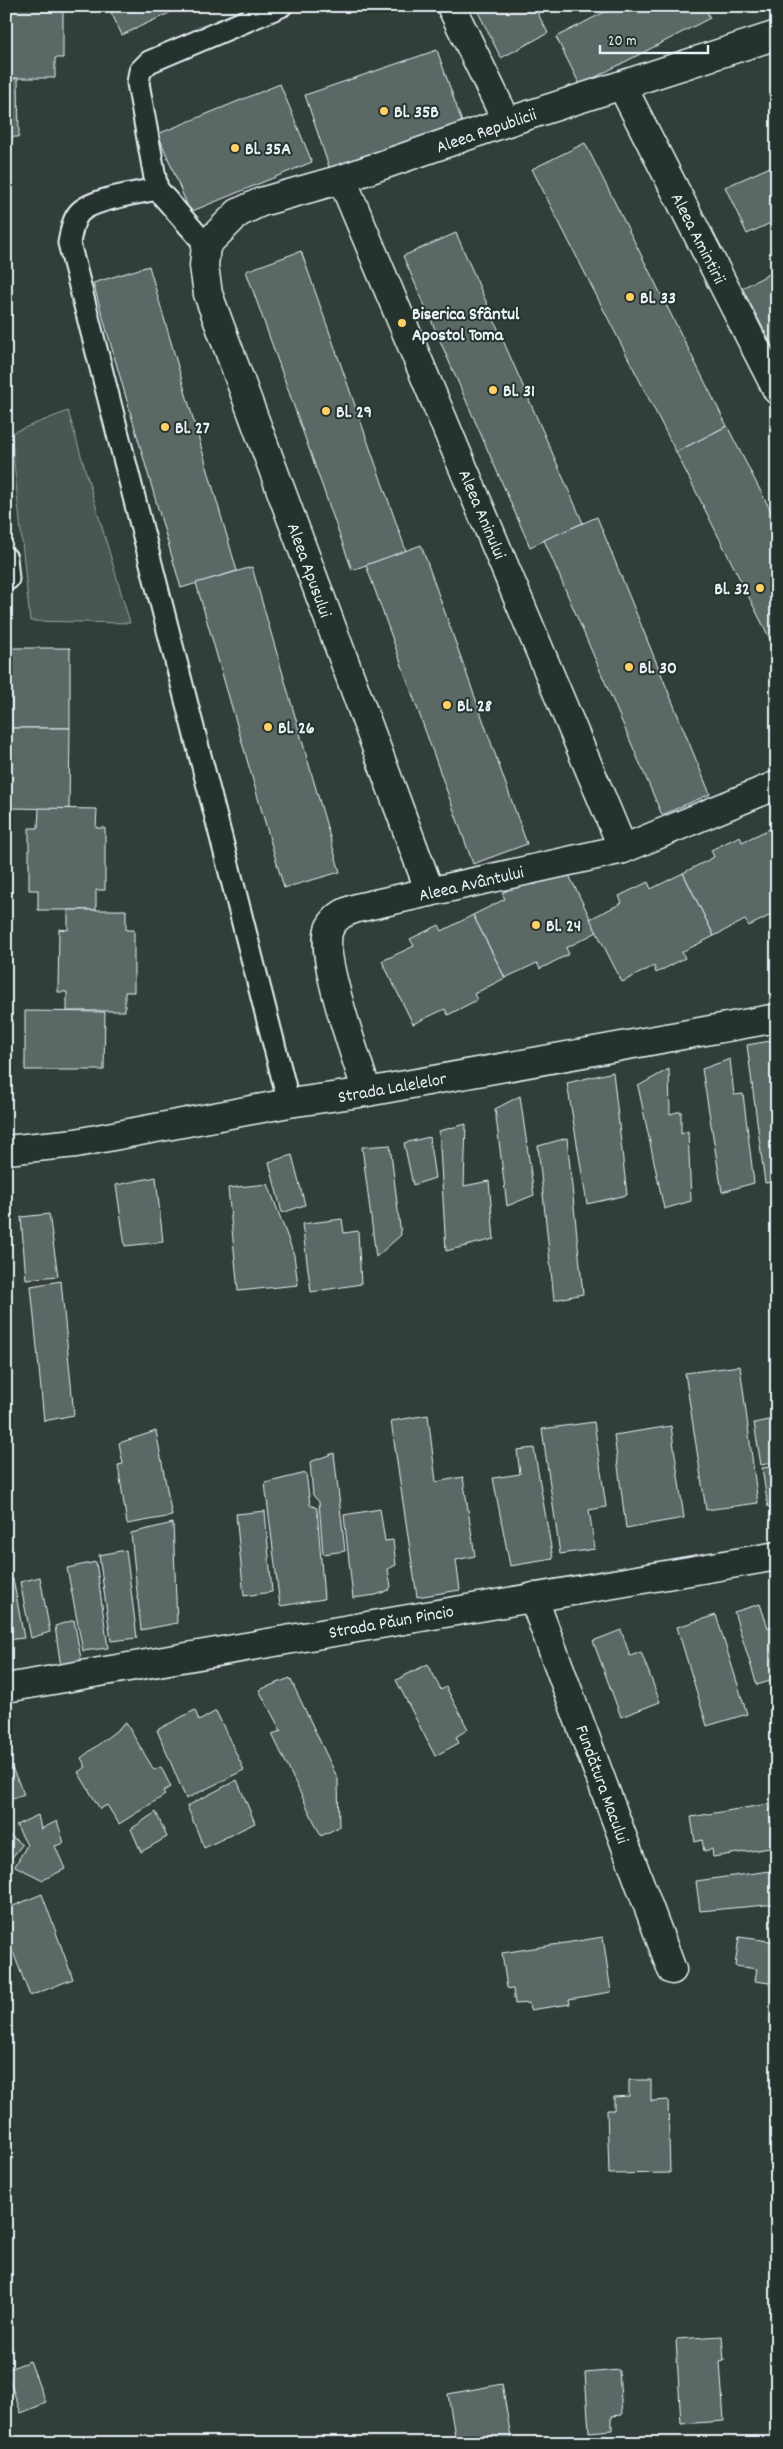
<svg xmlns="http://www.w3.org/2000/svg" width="783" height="2449" viewBox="0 0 783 2449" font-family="Dekko,sans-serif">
	<rect width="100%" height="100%" fill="#323e39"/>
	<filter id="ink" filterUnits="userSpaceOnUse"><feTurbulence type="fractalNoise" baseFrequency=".02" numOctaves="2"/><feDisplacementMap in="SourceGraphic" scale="10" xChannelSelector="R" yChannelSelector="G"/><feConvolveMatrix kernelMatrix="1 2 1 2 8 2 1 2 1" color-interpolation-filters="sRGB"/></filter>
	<g filter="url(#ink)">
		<path fill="#495651" stroke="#98a4a4" d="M68 411 130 623 30 621 11 433Z"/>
		<g fill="#5c6865" stroke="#e8f1f8">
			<path d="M6 6H63V58H55V78H6Z"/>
			<path d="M108 6H184L122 35Z"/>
			<path d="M475 6H534L548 33 501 58Z"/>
			<path d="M616 6H704L710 18 580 85 556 37Z"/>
			<path d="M437 50 464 128 331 173 305 95Z"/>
			<path d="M6 78 18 79 19 137H6Z"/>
			<path d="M280 84 312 162 190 212 158 134Z"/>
			<path d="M585 143 727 426 676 452 532 169Z"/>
			<path d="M777 164V220L747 234 725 187Z"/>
			<path d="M456 233 583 523 530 547 403 256Z"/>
			<path d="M301 251 406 551 352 570 246 271Z"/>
			<path d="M149 266 237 571 181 588 93 283Z"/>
			<path d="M777 270V355L742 288Z"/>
			<path d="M727 426 777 523V653L676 452Z"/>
			<path d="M597 517 710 794 662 815 544 540Z"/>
			<path d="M421 545 527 844 473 864 366 565Z"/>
			<path d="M252 567 340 872 284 888 196 583Z"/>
			<path d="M12 648H70V728H11Z"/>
			<path d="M11 728H70L69 809 11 808Z"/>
			<path d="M39 808 97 809 96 828H105V890H96V910H38V890H29V828H38Z"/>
			<path d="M774 827 777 831V904L774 905 777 912 749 926 745 920 714 936 683 873 714 857 711 850 740 836 742 842Z"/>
			<path d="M566 869 597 932 566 948 569 954 540 969 537 963 505 978 473 915 505 899 502 893 531 879 534 885Z"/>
			<path d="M683 873 714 936 682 952 685 958 656 973 654 966 622 982 590 919 622 903 619 896 648 882 651 889Z"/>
			<path d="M68 910H126V930H134V992H125V1011H67V992H58L59 929 68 930Z"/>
			<path d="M473 915 505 978 474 994 477 1000 448 1015 445 1009 413 1024 382 961 414 946 410 939 439 925 442 931Z"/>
			<path d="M25 1011 105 1012 104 1070H25Z"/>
			<path d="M776 1040 777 1182 765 1183 747 1045Z"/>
			<path d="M730 1059 734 1095 743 1094 754 1183 722 1192 702 1069Z"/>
			<path d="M669 1069 670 1114 681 1111V1134L688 1131 691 1201 664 1209 638 1086Z"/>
			<path d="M613 1072 627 1195 587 1204 567 1083Z"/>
			<path d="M520 1096 534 1195 507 1206 495 1109Z"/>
			<path d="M466 1124 464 1186 489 1181 494 1239 446 1251 439 1131Z"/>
			<path d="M429 1137 435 1178 413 1185 404 1143Z"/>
			<path d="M567 1138 583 1294 554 1300 538 1146Z"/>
			<path d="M390 1145 401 1235 376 1257 362 1147Z"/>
			<path d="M292 1155 305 1205 282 1213 269 1162Z"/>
			<path d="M156 1177 163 1242 125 1246 116 1185Z"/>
			<path d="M268 1184 294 1255 298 1285 238 1291 228 1188Z"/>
			<path d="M49 1214 58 1276 26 1279 21 1217Z"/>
			<path d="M342 1219 344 1233 358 1231 361 1284 311 1292 302 1224Z"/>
			<path d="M61 1281 74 1415 44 1421 31 1286Z"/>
			<path d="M740 1366 758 1503 706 1510 685 1373Z"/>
			<path d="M428 1415 436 1482 463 1477 475 1556 456 1560 460 1590 417 1597 391 1421Z"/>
			<path d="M777 1418V1462L761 1465 754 1423Z"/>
			<path d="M594 1422 606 1507 589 1510 595 1549 560 1554 542 1429Z"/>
			<path d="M671 1426 684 1518 626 1528 614 1435Z"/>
			<path d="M156 1431 172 1516 127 1524 118 1465 123 1464 119 1443Z"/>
			<path d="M534 1448 553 1559 510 1566 493 1478 520 1474 517 1450Z"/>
			<path d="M334 1453 345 1551 323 1554 319 1502 313 1495 310 1462Z"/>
			<path d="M777 1466V1506L768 1507 762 1468Z"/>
			<path d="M306 1473 310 1505 317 1508 324 1599 280 1606 265 1483Z"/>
			<path d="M380 1509 385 1541 393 1540 396 1565 388 1569 391 1586 389 1590 376 1595 353 1598 344 1515Z"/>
			<path d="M265 1511 272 1592 244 1596 236 1514Z"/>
			<path d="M173 1523 177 1623 141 1630 131 1533Z"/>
			<path d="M126 1550 137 1638 111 1641 99 1555Z"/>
			<path d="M96 1562 108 1648 83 1651 67 1568Z"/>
			<path d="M40 1577 50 1632 31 1638 20 1582Z"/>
			<path d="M13 1579 24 1638 6 1640V1580Z"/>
			<path d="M760 1604 768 1628 777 1625V1679L757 1685 734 1612Z"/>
			<path d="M716 1615 747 1714 707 1726 677 1627Z"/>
			<path d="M74 1620 82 1664 61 1668 55 1626Z"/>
			<path d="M621 1630 630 1656 641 1652 660 1702 621 1717 593 1641Z"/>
			<path d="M428 1664 441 1690 446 1687 468 1729 456 1737 459 1743 435 1756 396 1680Z"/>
			<path d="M290 1678 338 1779 339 1827 321 1836 272 1734 281 1731 259 1690Z"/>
			<path d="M195 1710 199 1721 216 1711 244 1770 186 1799 157 1730Z"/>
			<path d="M126 1723 154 1770 161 1767 171 1787 163 1791 165 1795 119 1824 107 1805 100 1809 78 1772 86 1767 81 1758Z"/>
			<path d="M6 1755 24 1794 6 1801Z"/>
			<path d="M237 1780 255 1823 204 1848 187 1806Z"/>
			<path d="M768 1804 776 1847 713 1857 712 1849 704 1851 702 1840 695 1842 691 1817Z"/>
			<path d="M156 1812 167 1837 141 1852 131 1829Z"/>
			<path d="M38 1815 41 1829 57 1821 64 1843 55 1846 65 1869 43 1880 15 1866 27 1845 16 1825Z"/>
			<path d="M6 1832 22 1845 6 1865Z"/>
			<path d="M777 1870V1904L700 1911 696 1881Z"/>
			<path d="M42 1894 73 1979 30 1996 6 1934V1909Z"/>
			<path d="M603 1937 611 1992 569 1999 570 2004 530 2010 529 2003 515 2004 513 1989 507 1988 502 1953Z"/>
			<path d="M739 1937 777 1942V1984L755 1981 757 1969 735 1966Z"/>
			<path d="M629 2080H651V2101L668 2100 670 2173 609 2174 607 2110H614V2097L629 2096Z"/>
			<path d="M6 2311 13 2324 6 2328Z"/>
			<path d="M722 2336 724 2361 720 2362 724 2421 681 2424 676 2339Z"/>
			<path d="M30 2361 46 2403 21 2413 6 2370Z"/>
			<path d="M619 2370 622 2415 612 2416V2430L589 2432 585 2373Z"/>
			<path d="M502 2384 512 2443H466L465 2440 456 2442 448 2394Z"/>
		</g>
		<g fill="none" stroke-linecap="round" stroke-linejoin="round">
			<defs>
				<g id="lane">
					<path d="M157 189 138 83 140 71 149 62 281 6"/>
					<path d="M206 245 157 189C138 193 91 199 79 213 72 221 71 234 69 243L289 1103"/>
					<path d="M6 558 8 579"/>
				</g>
				<g id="street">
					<path d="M451 6 507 122"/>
					<path d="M622 86 777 390"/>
					<path d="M342 179 623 849"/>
					<path d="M430 892 208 294 204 266 206 245 238 213 261 202 342 179 507 122 777 35"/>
					<path d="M367 1092C358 1062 317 952 330 927 337 915 345 912 357 908L623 849 777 785"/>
					<path d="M533 1597 672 1970"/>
					<path d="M6 1688 777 1556"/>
				</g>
				<path id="secondary" d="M6 1150 76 1143 289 1103 367 1092 777 1018"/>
			</defs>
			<use href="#lane" stroke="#e8f1f8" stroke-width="25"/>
			<use href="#street" stroke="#e8f1f8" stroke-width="31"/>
			<use href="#secondary" stroke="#e8f1f8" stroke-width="31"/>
			<use href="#lane" stroke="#26332d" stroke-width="21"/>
			<use href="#street" stroke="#26332d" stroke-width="28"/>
			<use href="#secondary" stroke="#26332d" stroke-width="28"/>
		</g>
	</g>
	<g fill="#ffd166" stroke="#26332d" stroke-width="2">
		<circle cx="384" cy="111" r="5"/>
		<circle cx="235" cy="148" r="5"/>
		<circle cx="630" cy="297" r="5"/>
		<circle cx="402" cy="323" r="5"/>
		<circle cx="493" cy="390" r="5"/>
		<circle cx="326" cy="411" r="5"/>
		<circle cx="165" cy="427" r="5"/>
		<circle cx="760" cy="588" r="5"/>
		<circle cx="629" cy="667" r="5"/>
		<circle cx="447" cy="705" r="5"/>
		<circle cx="268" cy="727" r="5"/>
		<circle cx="536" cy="925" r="5"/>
	</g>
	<g text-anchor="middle" stroke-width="4" stroke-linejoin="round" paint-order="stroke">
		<g font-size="18" font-weight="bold" fill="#e8f1f8" stroke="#26332d" text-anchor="start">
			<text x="394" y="117">Bl. 35B</text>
			<text x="245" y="154">Bl. 35A</text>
			<text x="640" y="303">Bl. 33</text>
			<text x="412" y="319">Biserica Sfântul<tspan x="412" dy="21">Apostol Toma</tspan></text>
			<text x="503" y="396">Bl. 31</text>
			<text x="336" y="417">Bl. 29</text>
			<text x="175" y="433">Bl. 27</text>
			<text x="750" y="594" text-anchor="end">Bl. 32</text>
			<text x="639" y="673">Bl. 30</text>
			<text x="457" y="711">Bl. 28</text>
			<text x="278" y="733">Bl. 26</text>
			<text x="546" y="931">Bl. 24</text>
		</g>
		<g font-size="18" fill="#e8f1f8" stroke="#26332d">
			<text transform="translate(486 130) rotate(-19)" y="6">Aleea Republicii</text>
			<text transform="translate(699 238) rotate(63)" y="6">Aleea Amintirii</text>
			<text transform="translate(483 514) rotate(67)" y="6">Aleea Aninului</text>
			<text transform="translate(310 570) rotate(70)" y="6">Aleea Apusului</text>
			<text transform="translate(471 883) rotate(-13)" y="6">Aleea Avântului</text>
			<text transform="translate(392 1087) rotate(-10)" y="6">Strada Lalelelor</text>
			<text transform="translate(391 1621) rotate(-10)" y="6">Strada Păun Pincio</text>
			<text transform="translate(603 1784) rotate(70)" y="6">Fundătura Macului</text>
		</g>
	</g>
	<rect width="783" height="2449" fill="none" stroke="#26332d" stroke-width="25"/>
	<rect x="12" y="12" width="758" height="2424" fill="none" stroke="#e8f1f8" stroke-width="2" filter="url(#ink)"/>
	<path d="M600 45v8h108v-8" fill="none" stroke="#e8f1f8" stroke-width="2.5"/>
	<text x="608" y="45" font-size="15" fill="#e8f1f8" stroke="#26332d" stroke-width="4" paint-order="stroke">20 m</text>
</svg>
